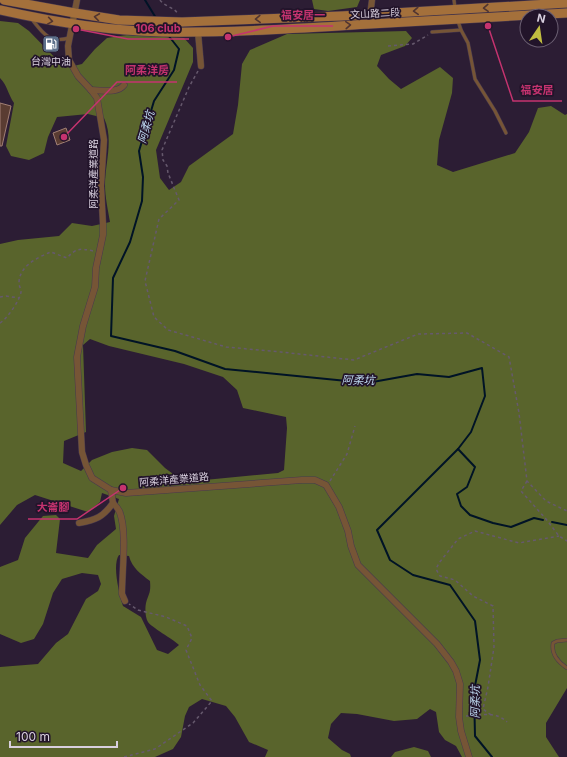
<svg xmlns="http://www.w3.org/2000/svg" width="567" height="757" viewBox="0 0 567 757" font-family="Inter,'Noto Sans TC',sans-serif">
	<rect width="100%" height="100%" fill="#2c1d34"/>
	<g fill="#59642c" fill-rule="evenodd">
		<path d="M312 0H360L357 7 328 11 314 9Z"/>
		<path d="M0 21 18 23 29 31 65 68 82 64 95 49 107 38 127 35 184 38 193 48V62L156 150 160 178 169 190 181 182 189 166 233 134 238 105 242 64 250 50 287 34 406 31 412 38 405 46 381 55 377 66 389 79 401 89 440 67 453 78 452 93 439 140 437 165 453 172 515 153 529 132 538 108 551 106 565 115 567 114V688L546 723V737L559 757H462L456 746 445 740 439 732 436 712 430 709 417 719 394 721 357 714 341 713 331 724 328 738 342 750 350 754 351 757H265L268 750 249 742 235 717 226 706 202 699 189 707 185 716 181 737 173 749 155 757H0V667L38 664 56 643 68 634 86 599 98 591 101 584 98 575 82 573 62 579 53 593 43 624 34 639 21 643 0 634V567L18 560 25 538 43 516 56 515 60 519 56 553 88 558 97 545 116 529 114 516 119 499 102 493 100 502 88 512 35 495 17 505 0 525V244L18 240 59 236 72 223 92 226 110 222C108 210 105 197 105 185 105 163 114 139 104 118L88 114 57 117 48 137 44 153 29 160 11 156 6 146 14 103C8 94 7 85 0 78ZM90 339 109 346 184 364 223 377 237 390 243 408 286 417 287 428 284 470 278 473 184 482 165 468 147 450 132 448 112 452 92 460 81 471 63 463 64 441 86 432 83 345ZM119 555 129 556C132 568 141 574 150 581 151 593 149 593 146 603 145 608 145 617 148 622 151 627 173 639 179 645L168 654 157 650 141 617 123 606C119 593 112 565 119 555Z"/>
		<path d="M414 747 428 751 431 757H391L395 752Z"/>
	</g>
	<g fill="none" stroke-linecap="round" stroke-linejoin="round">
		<g stroke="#001326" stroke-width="2">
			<path d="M145 0 156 18"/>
			<path d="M168 35 179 49 174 70 154 101 139 151 143 177 142 201 130 242 113 278 111 336 175 351 225 369 367 383 417 374 449 377 482 368 485 396 471 432 458 449 377 530 390 560 413 575 450 585 475 621 480 660 474 691 475 736 492 757"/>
			<path d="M458 449 475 467 467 487 457 494 461 506 470 515 493 523 511 527 534 518 543 520"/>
			<path d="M552 522 567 525"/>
		</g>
	</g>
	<g fill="#5a3c32" stroke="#a17f74">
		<path d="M0 103 11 106 2 146H0Z"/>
		<path d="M66 128 70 140 57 145 53 133Z"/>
	</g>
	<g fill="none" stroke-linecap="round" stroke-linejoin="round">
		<defs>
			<g id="lane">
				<path d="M454 0 455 8"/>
				<path d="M31 18C42 32 49 44 69 38"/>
				<path d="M458 21 461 30 468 43 475 79 495 111 506 133"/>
				<path d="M432 32 461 30"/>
				<path d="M567 640 557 641 553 643C551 654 558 662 567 668"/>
			</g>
			<g id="street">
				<path d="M77 0 68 46 69 60 78 76 91 90 97 98 104 140 101 186 103 224V235L96 268 95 287 83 326 77 357 82 452 86 465 92 478 111 490 126 493 302 480H315L326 485 339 507 348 531 351 546 358 565 437 644 451 662 456 671 460 684 459 717 461 731 469 757"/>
				<path d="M370 16 372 0"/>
				<path d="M198 32 201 66"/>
				<path d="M91 90C102 90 117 94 124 85"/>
				<path d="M113 503C116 506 119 510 120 513 127 532 122 572 122 594L125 601"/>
				<path d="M79 523C96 520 103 517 113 503L111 490"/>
			</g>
			<g id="secondary">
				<path d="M4 0 75 13 119 20 182 22 341 16 567 3"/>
				<path d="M0 10C53 22 107 31 162 32 230 33 302 28 370 24 436 20 502 17 567 13"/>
			</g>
		</defs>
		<use href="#lane" stroke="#48394f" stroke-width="4"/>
		<use href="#street" stroke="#48394f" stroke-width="7"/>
		<use href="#secondary" stroke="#48394f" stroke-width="10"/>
		<g stroke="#66596d" stroke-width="1.5" stroke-dasharray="3 3" stroke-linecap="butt">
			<path d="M160 0C165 7 174 7 178 14"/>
			<path d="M388 46 413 44 428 35"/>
			<path d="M198 71 189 87 162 150 163 160 167 166 168 173 179 200 159 219 145 281 154 317 168 330 189 336 226 347 281 352 354 360 418 334 467 333 509 357 519 413 527 481 546 501 567 511"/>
			<path d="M0 297 6 296 19 298"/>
			<path d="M0 323C7 319 20 300 21 292 21 289 19 286 19 283 19 266 38 257 51 252L67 258C76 248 80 248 93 251"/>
			<path d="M330 481 347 454 355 426"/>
			<path d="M527 481 521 491 546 519 559 536 567 541"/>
			<path d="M491 715 483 709 488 687 494 647 493 606 473 596 455 580 440 576 436 569 439 563 458 539 475 531 519 543 559 536"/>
			<path d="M466 716C481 715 496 711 507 722"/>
			<path d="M124 757 155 749 193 723 212 701 200 685 186 650 192 638 187 626 166 617 138 610 129 604"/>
		</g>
		<use href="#lane" stroke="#765536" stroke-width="3"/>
		<use href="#street" stroke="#765536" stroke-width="6"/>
		<use href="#secondary" stroke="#a4703b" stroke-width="9"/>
	</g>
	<defs><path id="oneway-chevron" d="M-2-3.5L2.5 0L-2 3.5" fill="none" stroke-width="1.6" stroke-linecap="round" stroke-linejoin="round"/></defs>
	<g stroke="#503430">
		<use href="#oneway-chevron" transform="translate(486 8) rotate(177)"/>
		<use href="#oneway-chevron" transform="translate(416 11) rotate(177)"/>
		<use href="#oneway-chevron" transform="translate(97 17) rotate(-172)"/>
		<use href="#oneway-chevron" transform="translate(258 19) rotate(178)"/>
		<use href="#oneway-chevron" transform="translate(50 21) rotate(9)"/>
		<use href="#oneway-chevron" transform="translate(348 25) rotate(-4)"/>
	</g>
	<defs>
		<symbol id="fuel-square" viewBox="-11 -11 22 22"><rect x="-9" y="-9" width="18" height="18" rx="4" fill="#5c6f8a" stroke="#22142a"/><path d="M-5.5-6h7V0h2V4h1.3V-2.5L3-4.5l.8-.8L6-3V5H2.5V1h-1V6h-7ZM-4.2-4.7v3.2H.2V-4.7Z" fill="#fff"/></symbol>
	</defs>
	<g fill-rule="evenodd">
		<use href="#fuel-square" x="41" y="34" width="20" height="20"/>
	</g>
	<g text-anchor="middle" stroke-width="3.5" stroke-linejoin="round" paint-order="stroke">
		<g font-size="10" fill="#d8cfde" stroke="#22142a">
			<text transform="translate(375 13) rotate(-3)" y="4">文山路二段</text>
			<text transform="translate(93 174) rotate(-90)" y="4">阿柔洋產業道路</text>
			<text transform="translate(174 479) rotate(-5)" y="4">阿柔洋產業道路</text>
		</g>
		<g font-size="10" fill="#d8cfde" stroke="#22142a">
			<text x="51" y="65">台灣中油</text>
		</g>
		<g font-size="11" font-style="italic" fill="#c0dbf3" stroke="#22142a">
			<text transform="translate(146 127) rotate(-74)" y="4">阿柔坑</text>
			<text transform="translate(358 380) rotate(1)" y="4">阿柔坑</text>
			<text transform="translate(475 702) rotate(-89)" y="4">阿柔坑</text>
		</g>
	</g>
	<path fill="none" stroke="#c5336f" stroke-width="1.5" d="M228 37L273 26H333M76 29L128 39H189M64 137L117 82H177M488 26L513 101H562M123 488L77 519H28"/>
	<g fill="#c5336f" stroke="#22142a" stroke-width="1.5">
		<circle cx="228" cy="37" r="4"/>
		<circle cx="76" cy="29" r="4"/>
		<circle cx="64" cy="137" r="4"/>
		<circle cx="488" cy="26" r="4"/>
		<circle cx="123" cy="488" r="4"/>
	</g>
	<g font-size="11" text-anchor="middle" font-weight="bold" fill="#c5336f" stroke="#22142a" stroke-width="3.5" stroke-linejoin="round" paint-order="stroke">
		<text x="303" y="19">福安居一</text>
		<text x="158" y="32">106 club</text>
		<text x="147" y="74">阿柔洋房</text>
		<text x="537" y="94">福安居</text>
		<text x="53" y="511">大崙腳</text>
	</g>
	<g transform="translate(539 28) rotate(13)"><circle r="19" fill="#22142a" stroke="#6b5f72"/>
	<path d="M0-3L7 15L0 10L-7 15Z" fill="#c1bd40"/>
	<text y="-6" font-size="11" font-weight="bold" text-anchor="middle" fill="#d8cfde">N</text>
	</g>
	<path d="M10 741v6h107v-6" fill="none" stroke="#d8cfde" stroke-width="2"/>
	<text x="16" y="741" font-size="12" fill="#d8cfde" stroke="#22142a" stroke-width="3" paint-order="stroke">100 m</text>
</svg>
